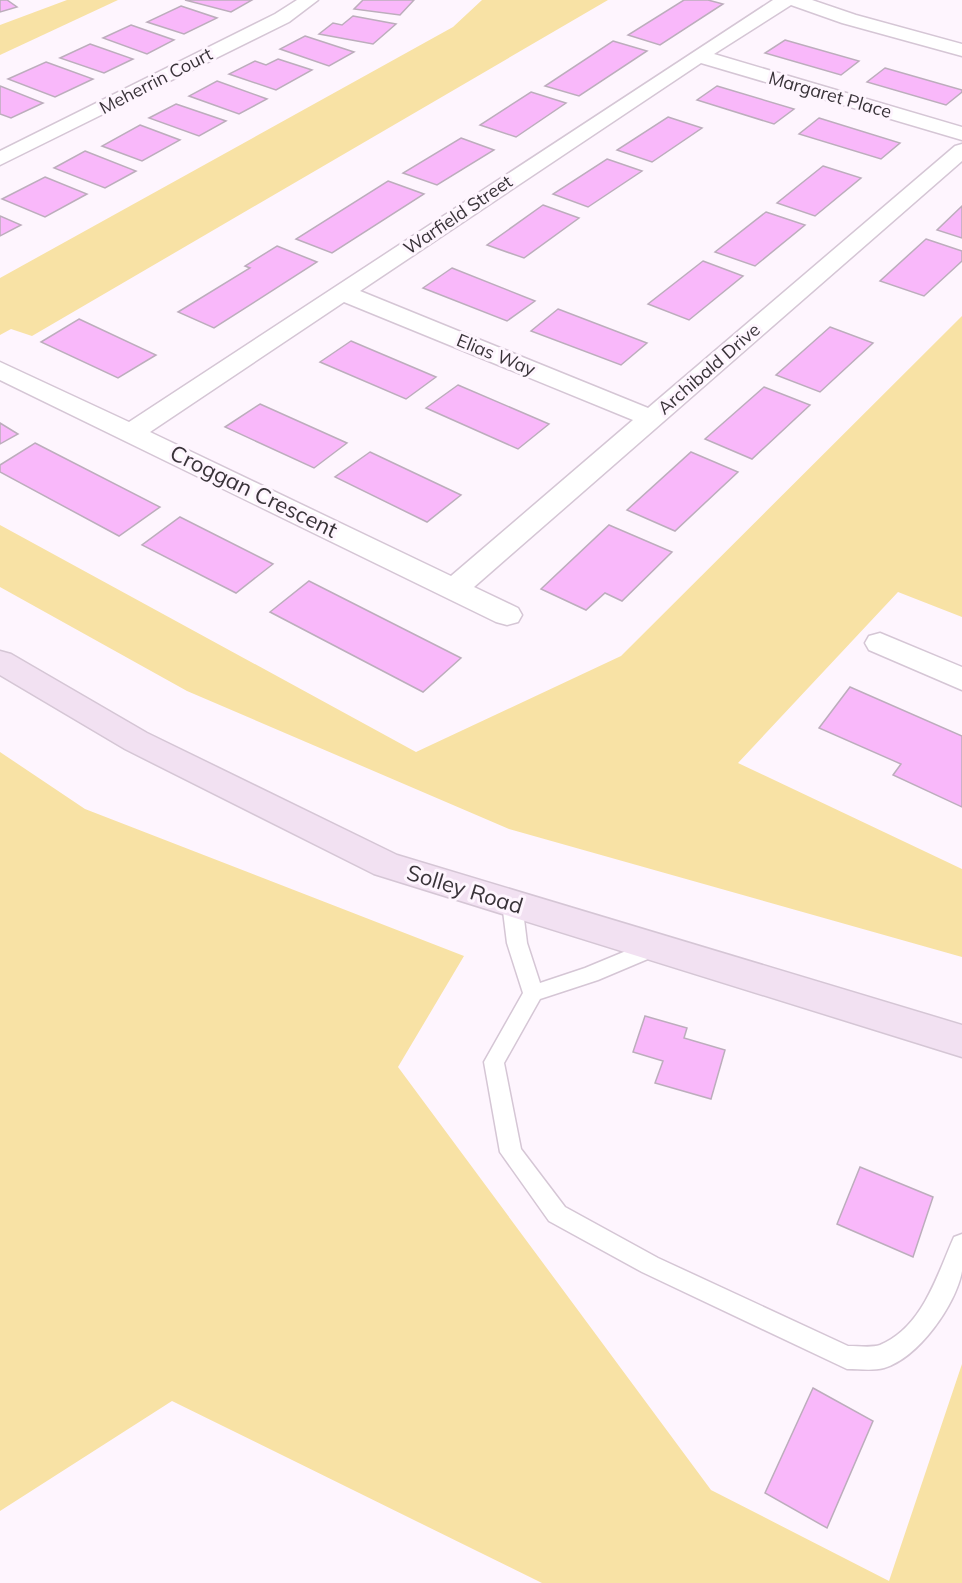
<svg xmlns="http://www.w3.org/2000/svg" width="962" height="1583" viewBox="0 0 962 1583" font-family="Mulish,sans-serif">
	<rect width="100%" height="100%" fill="#fef5fe"/>
	<g fill="#f8e2a5">
		<path d="M67 0H118L0 55V25Z"/>
		<path d="M482 0H608L32 336 11 329 0 335V278L453 27Z"/>
		<path d="M962 316V617L898 592 738 763 962 869V957L509 829 187 691 0 587V525L416 752 621 656Z"/>
		<path d="M0 752 85 809 464 956 398 1067 711 1490 889 1581 962 1364V1583H542L172 1401 0 1511Z"/>
	</g>
	<g fill="#f9b8fa" stroke="#bcadbc" stroke-width="1.5">
		<path d="M0 0H7L17 7 0 12Z"/>
		<path d="M185 0H252L231 12Z"/>
		<path d="M363 0H414L400 15 354 9Z"/>
		<path d="M684 0H708L723 4 660 45 628 35Z"/>
		<path d="M181 6 217 18 184 34 147 22Z"/>
		<path d="M353 16 396 24 373 44 319 34 333 23 342 25Z"/>
		<path d="M131 25 174 40 147 54 103 38Z"/>
		<path d="M305 36 354 52 329 66 280 49Z"/>
		<path d="M785 40 859 61 841 75 765 53Z"/>
		<path d="M613 41 647 51 579 96 545 86Z"/>
		<path d="M90 44 133 59 104 73 60 58Z"/>
		<path d="M278 59 312 70 276 90 229 74 255 61 266 65Z"/>
		<path d="M46 62 93 79 55 97 8 79Z"/>
		<path d="M885 68 962 90V92L946 105 867 82Z"/>
		<path d="M217 81 267 99 239 114 189 96Z"/>
		<path d="M0 86 43 103 11 118 0 114Z"/>
		<path d="M717 86 794 109 774 124 697 100Z"/>
		<path d="M531 92 566 103 516 137 480 125Z"/>
		<path d="M176 104 226 121 199 136 149 118Z"/>
		<path d="M668 117 702 128 652 162 617 150Z"/>
		<path d="M819 118 900 143 881 159 799 134Z"/>
		<path d="M140 125 180 140 142 161 102 146Z"/>
		<path d="M461 138 494 150 437 185 403 173Z"/>
		<path d="M85 151 136 171 105 188 54 168Z"/>
		<path d="M607 159 642 171 588 207 553 194Z"/>
		<path d="M823 166 861 178 815 216 777 203Z"/>
		<path d="M45 177 87 194 45 217 2 199Z"/>
		<path d="M388 181 424 194 332 253 296 239Z"/>
		<path d="M543 205 579 218 524 258 487 245Z"/>
		<path d="M962 206V238L937 230Z"/>
		<path d="M766 212 805 225 755 266 715 252Z"/>
		<path d="M0 216 21 225 0 236Z"/>
		<path d="M926 239 962 251V261L924 296 880 281Z"/>
		<path d="M277 246 317 262 214 328 178 312 250 268 245 266Z"/>
		<path d="M703 261 743 276 689 320 648 304Z"/>
		<path d="M452 268 535 301 507 321 423 288Z"/>
		<path d="M558 309 647 343 621 365 531 331Z"/>
		<path d="M79 319 156 355 118 378 41 342Z"/>
		<path d="M830 327 873 343 820 392 776 375Z"/>
		<path d="M351 341 436 377 406 399 320 362Z"/>
		<path d="M458 385 549 424 518 449 426 408Z"/>
		<path d="M764 387 810 405 752 459 705 439Z"/>
		<path d="M260 404 347 443 314 468 225 427Z"/>
		<path d="M0 423 18 434 0 444Z"/>
		<path d="M35 443 160 507 119 536 0 472V465Z"/>
		<path d="M370 452 461 495 427 522 335 477Z"/>
		<path d="M691 452 738 472 675 531 627 510Z"/>
		<path d="M180 517 273 564 236 593 142 545Z"/>
		<path d="M609 525 672 552 622 601 605 593 586 610 541 589Z"/>
		<path d="M309 581 461 658 423 692 270 612Z"/>
		<path d="M850 687 962 736V807L893 775 901 764 819 728Z"/>
		<path d="M645 1016 687 1028 684 1038 725 1050 711 1099 655 1083 663 1061 633 1052Z"/>
		<path d="M860 1167 933 1197 913 1257 837 1224Z"/>
		<path d="M813 1388 873 1421 827 1528 765 1493Z"/>
	</g>
	<g fill="none" stroke-linecap="round" stroke-linejoin="round">
		<defs>
			<path id="lane" d="M512 896 519 898 522 903 527 943 540 983 585 968 655 939 662 941 665 947 662 953 598 980 540 999 504 1063 521 1149 565 1207 658 1258 848 1346C858 1346 872 1348 880 1345 923 1327 937 1275 954 1237L962 1234C962 1245 962 1259 962 1271 956 1305 918 1358 884 1368 873 1371 859 1369 847 1369L642 1272 549 1221 500 1152 484 1062 523 993 507 943 502 903 505 898Z"/>
			<g id="street">
				<path d="M297 0H318L289 22 0 165V151L275 14Z"/>
				<path d="M773 0H812L856 15 962 44V56L842 23 791 5 714 54 962 127V140L701 63 360 291 648 408 955 146 962 144V161L474 587 518 608 522 615 518 622 507 625 496 622 0 380V362L129 422ZM344 302 633 420 451 576 150 432Z"/>
				<path d="M880 633 962 667V690L869 650 865 643 869 636Z"/>
			</g>
			<path id="secondary" d="M0 651 11 654 147 733 397 855 962 1025V1057L374 874 125 749 0 675Z"/>
		</defs>
		<use href="#lane" stroke="#d5c6d5" stroke-width="3"/>
		<use href="#street" stroke="#d5c6d5" stroke-width="3"/>
		<use href="#secondary" stroke="#d5c6d5" stroke-width="3"/>
		<use href="#lane" fill="#fff" fill-rule="evenodd"/>
		<use href="#street" fill="#fff" fill-rule="evenodd"/>
		<use href="#secondary" fill="#f2e1f2" fill-rule="evenodd"/>
	</g>
	<g text-anchor="middle" stroke-width="6" stroke-linejoin="round" paint-order="stroke">
		<g font-size="18" fill="#393339" stroke="#fef5fe">
			<text transform="translate(156 81) rotate(-27)" y="6">Meherrin Court</text>
			<text transform="translate(830 95) rotate(16)" y="6">Margaret Place</text>
			<text transform="translate(458 215) rotate(-34)" y="6">Warfield Street</text>
			<text transform="translate(496 355) rotate(22)" y="6">Elias Way</text>
			<text transform="translate(709 369) rotate(-41)" y="6">Archibald Drive</text>
		</g>
		<g font-size="22" fill="#393339" stroke="#fef5fe">
			<text transform="translate(254 491) rotate(26)" y="8">Croggan Crescent</text>
			<text transform="translate(465 889) rotate(17)" y="8">Solley Road</text>
		</g>
	</g>
</svg>
